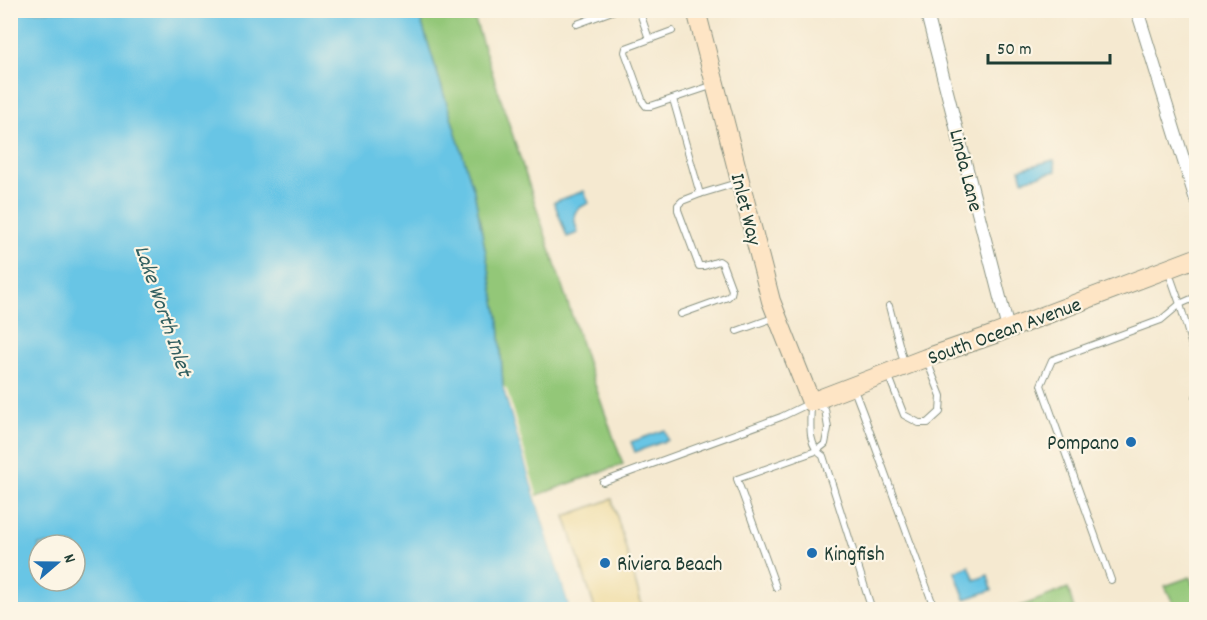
<svg xmlns="http://www.w3.org/2000/svg" width="1207" height="620" viewBox="0 0 1207 620" font-family="Dekko,sans-serif">
	<rect width="100%" height="100%" fill="#fcf5e5"/>
	<filter id="ink" filterUnits="userSpaceOnUse"><feTurbulence type="fractalNoise" baseFrequency=".0167" numOctaves="2"/><feDisplacementMap in="SourceGraphic" scale="12" xChannelSelector="R" yChannelSelector="G"/><feConvolveMatrix kernelMatrix="1 2 1 2 8 2 1 2 1" color-interpolation-filters="sRGB"/></filter>
	<filter id="wash" filterUnits="userSpaceOnUse"><feTurbulence type="fractalNoise" baseFrequency=".008" numOctaves="4" result="noise"/><feDisplacementMap in="SourceGraphic" scale="24" xChannelSelector="R" yChannelSelector="G"/><feGaussianBlur stdDeviation="1.35" result="paint"/><feColorMatrix in="noise" values="0 0 0 0 0 0 0 0 0 0 0 0 0 0 0 0 0 1.4 0 .05"/><feComposite in="paint" operator="in"/></filter>
	<g filter="url(#wash)">
		<rect width="100%" height="100%" fill="#f5e9d0"/>
		<g fill="#93c778" stroke="#598256" stroke-width="1.5">
			<path d="M418 11H472L588 365 623 464 535 496 503 386 499 322 474 191Z"/>
			<path d="M1190 577 1196 594V609H1176L1165 586Z"/>
			<path d="M1068 588 1074 609H1013L1016 608Z"/>
		</g>
		<path fill="#eeda9e" stroke="#868c69" stroke-width="1.5" d="M612 499 643 609H595L565 516Z"/>
		<g fill="#67c5e5" stroke="#43818c" stroke-width="1.5" fill-rule="evenodd">
			<path d="M10 11H418L474 191 499 322 503 387 535 496 570 609H11ZM39 545H75V581H39Z"/>
			<path d="M1054 160 1056 171 1023 180 1020 169Z"/>
			<path d="M584 191 589 203C570 211 573 215 578 233L567 237 554 202Z"/>
			<path d="M665 430 668 440 635 452 631 442Z"/>
			<path d="M969 566 975 580 988 575 992 590 965 599 955 572Z"/>
		</g>
		<path fill="#f5e9d0" d="M503 386 507 390 537 495 573 610 570 609 535 496Z"/>
	</g>
	<g filter="url(#ink)">
		<g fill="none" stroke-linecap="round" stroke-linejoin="round">
			<defs>
				<g id="lane">
					<path d="M639 10 649 39"/>
					<path d="M577 24 615 10"/>
					<path d="M672 31 626 48 625 52 643 102 646 106H651L714 85"/>
					<path d="M673 99 700 194 682 201 678 205V210L699 266H704L719 261 722 263 732 290 731 294 728 297 681 314"/>
					<path d="M700 194 740 182"/>
					<path d="M1168 270 1180 304 1196 360"/>
					<path d="M889 306 904 363"/>
					<path d="M737 331 776 317"/>
					<path d="M888 374 904 415 919 423H928L940 412 941 396 927 361"/>
					<path d="M853 387 863 413 935 610"/>
					<path d="M1196 397V403"/>
					<path d="M811 403C811 421 806 445 823 456L872 610"/>
					<path d="M603 482 781 417 810 403"/>
					<path d="M1111 580 1041 385 1052 360 1161 320 1180 304 1196 297"/>
					<path d="M776 587 737 479 816 451 825 444 828 428 825 409 814 404"/>
				</g>
				<g id="street">
					<path d="M926 10 1008 329"/>
					<path d="M1137 10 1196 200"/>
				</g>
				<path id="secondary" d="M696 10 771 301 811 402 926 358 995 334 1196 258"/>
			</defs>
			<use href="#lane" stroke="#8a9382" stroke-width="8"/>
			<use href="#street" stroke="#8a9382" stroke-width="14"/>
			<use href="#secondary" stroke="#8a9382" stroke-width="20"/>
			<use href="#lane" stroke="#fff" stroke-width="6"/>
			<use href="#street" stroke="#fff" stroke-width="12"/>
			<use href="#secondary" stroke="#fee5c5" stroke-width="18"/>
		</g>
	</g>
	<g fill="#1f6fb2" stroke="#fcf5e5" stroke-width="2">
		<circle cx="1131" cy="442" r="6"/>
		<circle cx="812" cy="553" r="6"/>
		<circle cx="605" cy="563" r="6"/>
	</g>
	<g text-anchor="middle" stroke-width="4.5" stroke-linejoin="round" paint-order="stroke">
		<g font-size="21" fill="#1f3d34" stroke="#fcf5e5">
			<text transform="translate(967 170) rotate(76)" y="7">Linda Lane</text>
			<text transform="translate(747 209) rotate(76)" y="7">Inlet Way</text>
			<text transform="translate(1004 330) rotate(-20)" y="7">South Ocean Avenue</text>
		</g>
		<g font-size="21" fill="#1f3d34" stroke="#fcf5e5" text-anchor="start">
			<text x="1119" y="449" text-anchor="end">Pompano</text>
			<text x="824" y="560">Kingfish</text>
			<text x="617" y="570">Riviera Beach</text>
		</g>
		<g font-size="22" font-style="italic" fill="#315f60" stroke="#fcf5e5">
			<text transform="translate(165 310) rotate(71)" y="8">Lake Worth Inlet</text>
		</g>
	</g>
	<rect width="1207" height="620" fill="none" stroke="#fcf5e5" stroke-width="36"/>
	<g transform="translate(57 563) rotate(70)"><circle r="28" fill="#fcf5e5" stroke="#a4ab9e" stroke-width="1.5"/>
	<path d="M0-4.5L10 22L0 15L-10 22Z" fill="#1f6fb2"/>
	<text y="-9" font-size="16" font-weight="bold" text-anchor="middle" fill="#1f3d34">N</text>
	</g>
	<path d="M988 54v9h122v-9" fill="none" stroke="#1f3d34" stroke-width="3"/>
	<text x="997" y="54" font-size="18" fill="#1f3d34" stroke="#fcf5e5" stroke-width="4.5" paint-order="stroke">50 m</text>
</svg>
